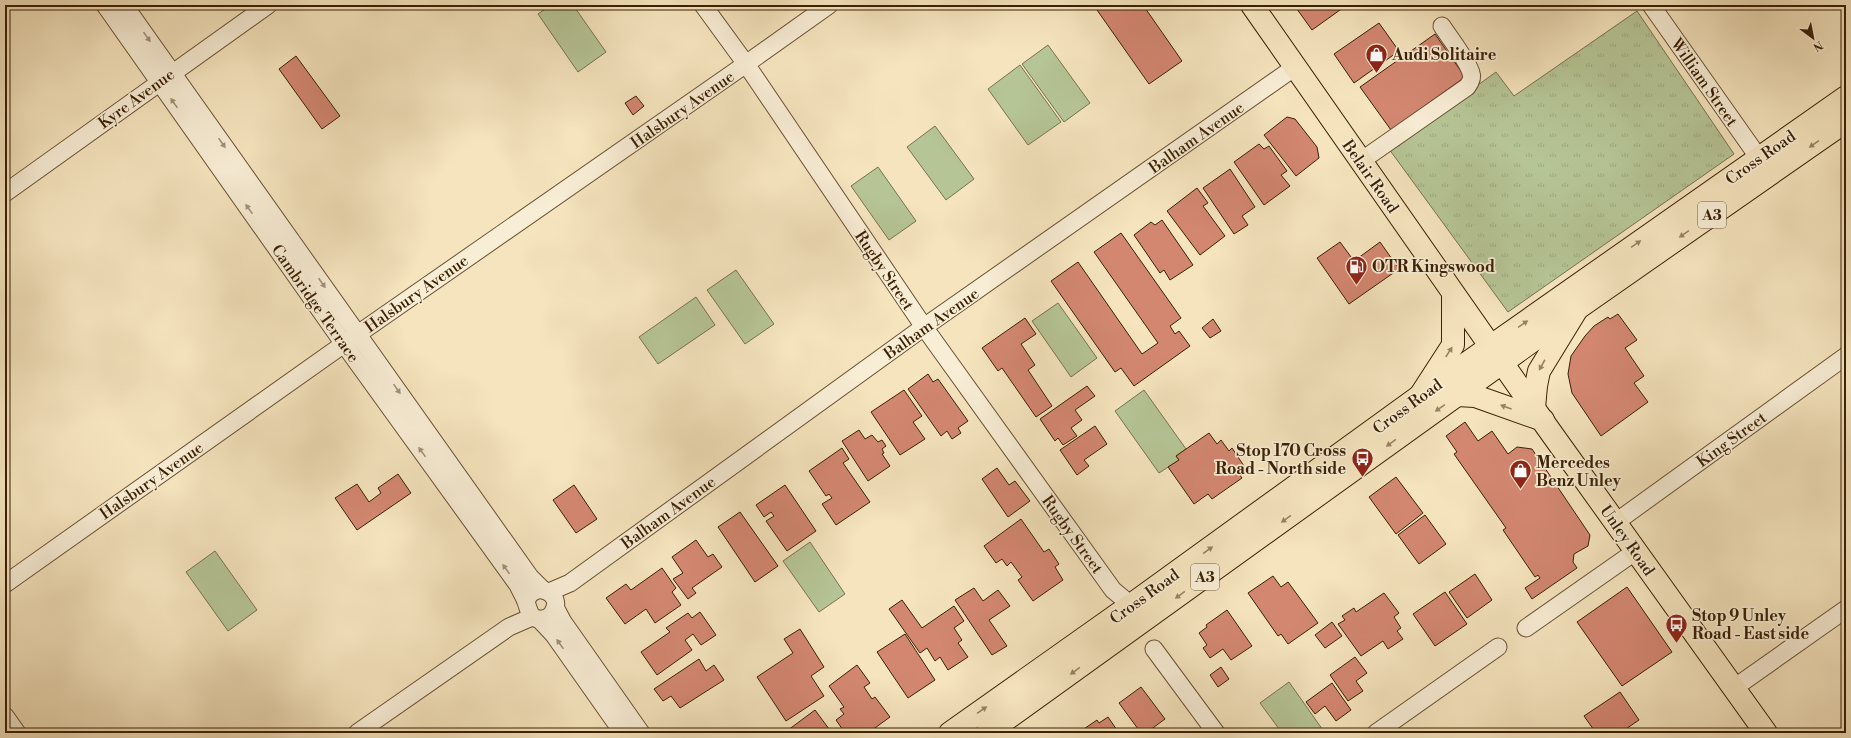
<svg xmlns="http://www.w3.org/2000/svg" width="1851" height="738" viewBox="0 0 1851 738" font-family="'Libre Bodoni',serif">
	<defs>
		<pattern id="park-tufts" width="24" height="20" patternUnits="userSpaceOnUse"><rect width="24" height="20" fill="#b6c596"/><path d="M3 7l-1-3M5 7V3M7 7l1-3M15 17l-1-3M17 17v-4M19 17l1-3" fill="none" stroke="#9da980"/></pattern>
	</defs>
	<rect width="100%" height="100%" fill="#f5e4be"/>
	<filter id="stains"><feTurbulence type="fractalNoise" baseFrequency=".005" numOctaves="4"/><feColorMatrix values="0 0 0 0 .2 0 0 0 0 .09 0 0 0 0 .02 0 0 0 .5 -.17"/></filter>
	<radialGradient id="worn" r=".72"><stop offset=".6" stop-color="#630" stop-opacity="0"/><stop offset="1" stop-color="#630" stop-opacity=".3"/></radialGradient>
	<g fill="#b6c596" stroke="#78724d">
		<path d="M551 5H573L606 52 578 72 538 14Z"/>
		<path d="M1048 45 1090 103 1064 122 1022 64Z"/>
		<path d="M1020 65 1061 122 1028 145 988 89Z"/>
		<path d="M935 126 974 179 946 200 907 147Z"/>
		<path d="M878 167 916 221 889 240 851 186Z"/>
		<path d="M736 270 774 324 745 344 707 290Z"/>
		<path d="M696 297 715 325 658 364 639 337Z"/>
		<path d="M1058 303 1097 358 1071 377 1032 321Z"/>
		<path d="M1144 390 1186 449 1176 456 1179 460 1159 473 1115 411Z"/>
		<path d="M810 542 845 594 819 612 783 561Z"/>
		<path d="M215 551 257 610 228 631 186 572Z"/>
		<path d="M1289 682 1325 733H1282L1260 703Z"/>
	</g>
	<path fill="url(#park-tufts)" stroke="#78724d" d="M1637 11 1734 154 1508 312 1389 149 1496 72 1514 96Z"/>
	<g fill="#d38771" stroke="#3a2004">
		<path d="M1104 5H1143L1182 61 1149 84 1097 10Z"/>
		<path d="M1294 5H1347L1312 30Z"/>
		<path d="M1379 23 1399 51 1354 83 1334 54Z"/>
		<path d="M1435 34 1465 77 1391 130 1360 87Z"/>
		<path d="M296 56 340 116 322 129 279 69Z"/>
		<path d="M636 96 644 106 633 115 625 103Z"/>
		<path d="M1287 117 1295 119 1317 147 1319 158 1296 176 1264 135Z"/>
		<path d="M1259 144 1264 149 1269 146 1287 171 1281 175 1290 186 1264 205 1234 162Z"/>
		<path d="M1230 169 1255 207 1242 216 1248 225 1234 234 1203 188Z"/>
		<path d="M1197 188 1208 203 1203 206 1225 236 1200 255 1167 211Z"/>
		<path d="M1162 220 1193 265 1170 280 1164 270 1160 273 1134 235 1151 222 1155 225Z"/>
		<path d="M1121 233 1181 318 1170 326 1175 334 1179 331 1190 346 1134 386 1121 368 1115 372 1051 281 1078 262 1142 354 1158 343 1094 252Z"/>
		<path d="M1340 242 1354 261 1380 242 1399 269 1349 304 1317 258Z"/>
		<path d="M1618 314 1637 340 1625 348 1644 376 1634 383 1648 402 1601 436 1572 393 1568 374 1571 356 1585 336 1594 326 1608 317 1610 319Z"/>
		<path d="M1025 318 1036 334 1021 344 1035 365 1028 370 1052 406 1036 417 1002 368 998 371 982 348Z"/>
		<path d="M1213 319 1221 331 1210 338 1202 328Z"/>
		<path d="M928 374 933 382 938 379 968 421 958 428 961 433 952 439 947 431 941 436 908 389Z"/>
		<path d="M1087 386 1095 396 1075 410 1082 420 1071 428 1077 436 1063 445 1058 438 1055 441 1040 419Z"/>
		<path d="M904 390 922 416 913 422 925 439 900 455 871 412Z"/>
		<path d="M1465 422 1478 441 1492 431 1508 454 1517 447 1532 449 1590 535 1588 546 1574 554 1573 562 1577 568 1532 599 1525 588 1540 578 1538 575 1535 577 1503 530 1506 528 1454 454 1457 452 1446 436Z"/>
		<path d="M1095 426 1107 444 1084 460 1089 466 1077 475 1060 450Z"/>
		<path d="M859 430 865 439 872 435 878 442 882 440 886 446 882 449 884 453 882 454 890 466 868 481 842 441Z"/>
		<path d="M1209 433 1217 444 1221 440 1229 451 1232 448 1244 466 1237 471 1242 478 1212 499 1208 494 1194 504 1168 467 1179 460 1176 456Z"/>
		<path d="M842 448 849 459 843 463 870 502 836 525 822 504 832 498 829 494 826 496 809 471Z"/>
		<path d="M997 468 1009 485 1015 481 1030 501 1008 517 982 479Z"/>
		<path d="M398 474 411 493 357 530 335 498 357 484 369 502 381 493 378 488Z"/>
		<path d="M1396 477 1423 513 1396 534 1369 497Z"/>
		<path d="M574 485 597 519 576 533 553 500Z"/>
		<path d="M785 485 816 531 787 551 766 521 774 516 771 512 764 517 756 505Z"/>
		<path d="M740 512 778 566 755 582 718 527Z"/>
		<path d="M1425 515 1446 544 1419 564 1398 535Z"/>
		<path d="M1021 519 1044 552 1049 549 1059 564 1055 567 1063 580 1033 601 1018 580 1022 577 1011 562 1007 566 1002 559 996 563 984 546Z"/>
		<path d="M696 540 708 557 713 554 722 567 692 588 696 593 688 599 673 579 683 573 672 557Z"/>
		<path d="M662 568 676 588 672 592 681 605 655 623 646 609 625 624 606 598 626 584 631 590Z"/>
		<path d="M1475 574 1492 600 1467 618 1449 592Z"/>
		<path d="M1273 576 1281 587 1288 582 1318 623 1288 644 1281 634 1278 636 1248 593Z"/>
		<path d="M1627 587 1672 652 1622 686 1577 622Z"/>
		<path d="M974 588 983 601 998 590 1010 606 989 620 1007 646 992 655 955 600Z"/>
		<path d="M1445 592 1467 624 1435 646 1413 614Z"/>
		<path d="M1384 593 1399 613 1394 617 1401 628 1397 631 1403 639 1388 649 1383 641 1361 656 1338 624 1345 620 1342 616 1354 608 1356 612Z"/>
		<path d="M902 600 922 628 954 606 964 621 954 628 962 640 958 643 968 657 948 670 940 657 935 661 927 648 920 653 889 609Z"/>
		<path d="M1227 610 1252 646 1231 660 1223 649 1210 658 1203 648 1207 645 1199 633 1207 627 1206 625Z"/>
		<path d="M700 612 716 635 701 645 693 634 685 640 692 650 657 675 641 652 670 632 666 628 688 613 692 618Z"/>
		<path d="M1332 622 1342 636 1325 648 1315 635Z"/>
		<path d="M800 629 824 667 811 676 824 696 786 721 757 677 793 653 784 639Z"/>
		<path d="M905 634 935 680 908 698 877 652Z"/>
		<path d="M1355 657 1367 673 1356 681 1363 691 1348 701 1330 675Z"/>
		<path d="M699 659 706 671 714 665 724 680 680 708 671 696 663 701 654 689Z"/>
		<path d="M857 665 870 683 864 687 872 699 875 697 890 717 868 733H845L836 720 844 714 840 709 844 707 829 686Z"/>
		<path d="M1221 667 1229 679 1218 687 1210 675Z"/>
		<path d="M1332 683 1351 710 1336 721 1325 706 1315 714 1306 702Z"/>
		<path d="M1141 687 1165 719 1146 733H1141L1119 703Z"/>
		<path d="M1620 692 1639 720 1620 733H1596L1584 716Z"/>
		<path d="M815 710 832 733H784Z"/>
		<path d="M1108 717 1119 733H1078L1097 720 1099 723Z"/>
	</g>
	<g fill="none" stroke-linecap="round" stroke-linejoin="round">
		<defs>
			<g id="minor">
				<path d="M105 5 344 344 518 585C520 590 524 596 526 602 529 610 530 621 543 619 547 618 551 616 553 612 565 594 533 578 526 602"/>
				<path d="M124 5 530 577 543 590"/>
				<path d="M703 5 746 64 924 327 1113 590 1131 605"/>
				<path d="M1651 5 1759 158"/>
				<path d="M1361 161 1467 87C1470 83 1473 78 1471 73 1468 61 1449 37 1442 26"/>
				<path d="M5 193 268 5"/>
				<path d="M1616 522 1846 356"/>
				<path d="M5 584 358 334 746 64 829 5"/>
				<path d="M549 592 570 583 917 332 1295 67"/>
				<path d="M555 607 563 622 641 733"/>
				<path d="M539 619 554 635 623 733"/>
				<path d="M1526 628 1636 551"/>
				<path d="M1154 649 1216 733"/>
				<path d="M1734 688 1846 609"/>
				<path d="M5 716 17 733"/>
				<path d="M357 733 509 627 532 617"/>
				<path d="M1376 733 1498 647"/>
			</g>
			<g id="major">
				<path d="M1252 5 1547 427 1766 733"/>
				<path d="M1420 396 1453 345V294"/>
				<path d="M1534 408 1536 386 1539 371 1577 309"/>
			</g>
			<g id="highway">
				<path d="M1457 395 1475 396 1543 420"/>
				<path d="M950 733 1131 605 1420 396 1846 97"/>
				<path d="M987 733 1578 308 1846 121"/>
			</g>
		</defs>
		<use href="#minor" stroke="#695132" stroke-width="19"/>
		<use href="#major" stroke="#3a2004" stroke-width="24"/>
		<use href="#highway" stroke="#3a2004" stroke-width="24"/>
		<use href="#minor" stroke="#f8edd5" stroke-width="17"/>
		<use href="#major" stroke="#f5e4be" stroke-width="22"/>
		<use href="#highway" stroke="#f5e4be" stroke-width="22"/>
	</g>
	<defs><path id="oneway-solid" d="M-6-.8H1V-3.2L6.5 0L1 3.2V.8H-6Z"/></defs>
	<g fill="#a29177">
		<use href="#oneway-solid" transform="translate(147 37) rotate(55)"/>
		<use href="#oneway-solid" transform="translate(174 103) rotate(-125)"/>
		<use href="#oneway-solid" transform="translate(222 143) rotate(55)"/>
		<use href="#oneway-solid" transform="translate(249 209) rotate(-125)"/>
		<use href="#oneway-solid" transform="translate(322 283) rotate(55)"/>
		<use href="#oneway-solid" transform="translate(397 389) rotate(55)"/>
		<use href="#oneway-solid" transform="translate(422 452) rotate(-126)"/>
		<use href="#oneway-solid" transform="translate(506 569) rotate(-126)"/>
		<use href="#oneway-solid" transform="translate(560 644) rotate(-125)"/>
	</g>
	<g fill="#988261">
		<use href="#oneway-solid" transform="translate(1814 144) rotate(145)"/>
		<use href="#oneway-solid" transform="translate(1684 234) rotate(145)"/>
		<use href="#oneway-solid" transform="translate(1636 244) rotate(-35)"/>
		<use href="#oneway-solid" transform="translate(1523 324) rotate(-35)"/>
		<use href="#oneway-solid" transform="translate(1449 352) rotate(-57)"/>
		<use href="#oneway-solid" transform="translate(1542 365) rotate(119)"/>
		<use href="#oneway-solid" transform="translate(1506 407) rotate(-160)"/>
		<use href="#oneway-solid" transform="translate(1440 408) rotate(145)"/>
		<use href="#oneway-solid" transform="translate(1391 443) rotate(144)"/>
		<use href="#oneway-solid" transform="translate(1286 519) rotate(144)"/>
		<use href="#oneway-solid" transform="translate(1208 550) rotate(-36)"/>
		<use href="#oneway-solid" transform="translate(1180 595) rotate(144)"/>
		<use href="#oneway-solid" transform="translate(1075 671) rotate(144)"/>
		<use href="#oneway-solid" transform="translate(982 710) rotate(-35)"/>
	</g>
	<defs>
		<symbol id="shop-pin" viewBox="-11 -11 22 30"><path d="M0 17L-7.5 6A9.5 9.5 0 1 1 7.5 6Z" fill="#8f2418" stroke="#f8edd5"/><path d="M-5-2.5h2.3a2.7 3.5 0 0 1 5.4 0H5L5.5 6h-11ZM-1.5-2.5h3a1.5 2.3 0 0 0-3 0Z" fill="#fff"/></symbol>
		<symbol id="fuel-pin" viewBox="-11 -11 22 30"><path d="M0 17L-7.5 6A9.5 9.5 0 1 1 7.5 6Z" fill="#8f2418" stroke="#f8edd5"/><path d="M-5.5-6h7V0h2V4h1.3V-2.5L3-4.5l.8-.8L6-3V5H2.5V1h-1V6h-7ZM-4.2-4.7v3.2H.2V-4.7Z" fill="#fff"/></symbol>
		<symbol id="bus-pin" viewBox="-11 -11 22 30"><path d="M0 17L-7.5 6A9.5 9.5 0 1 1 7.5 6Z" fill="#8f2418" stroke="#f8edd5"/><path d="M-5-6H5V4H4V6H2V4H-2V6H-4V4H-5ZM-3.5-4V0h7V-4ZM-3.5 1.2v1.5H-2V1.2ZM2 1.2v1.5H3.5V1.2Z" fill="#fff"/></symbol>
	</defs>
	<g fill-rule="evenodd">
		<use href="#shop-pin" x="1364" y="42" width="25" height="34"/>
		<use href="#fuel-pin" x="1344" y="254" width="25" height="34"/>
		<use href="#bus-pin" x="1350" y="446" width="25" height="34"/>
		<use href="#shop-pin" x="1508" y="458" width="25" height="34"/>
		<use href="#bus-pin" x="1664" y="612" width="25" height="34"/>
	</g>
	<g text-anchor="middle" stroke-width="3.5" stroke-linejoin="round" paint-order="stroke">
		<g fill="#f8edd5" stroke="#735e43" stroke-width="1">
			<rect x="1698" y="202" width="28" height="26" rx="3"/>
			<rect x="1191" y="564" width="28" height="26" rx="3"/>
		</g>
		<g font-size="15" font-weight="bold" fill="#3a2004">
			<text x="1712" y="220">A3</text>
			<text x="1205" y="582">A3</text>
		</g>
		<g font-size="16" font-weight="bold" fill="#3a2004" stroke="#f8edd5" text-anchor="start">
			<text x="1392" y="60">Audi Solitaire</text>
			<text x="1372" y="272">OTR Kingswood</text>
			<text x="1346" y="456" text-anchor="end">Stop 170 Cross<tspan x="1346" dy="18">Road - North side</tspan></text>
			<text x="1536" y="468">Mercedes<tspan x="1536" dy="18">Benz Unley</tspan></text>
			<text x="1692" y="621">Stop 9 Unley<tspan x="1692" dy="18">Road - East side</tspan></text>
		</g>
		<g font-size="16" fill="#3a2004" stroke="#f8edd5">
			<text transform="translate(1705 82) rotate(55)" y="6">William Street</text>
			<text transform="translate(136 98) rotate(-36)" y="6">Kyre Avenue</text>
			<text transform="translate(682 109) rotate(-35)" y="6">Halsbury Avenue</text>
			<text transform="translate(1196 137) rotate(-35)" y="6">Balham Avenue</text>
			<text transform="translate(1760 157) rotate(-35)" y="6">Cross Road</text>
			<text transform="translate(1371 176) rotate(55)" y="6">Belair Road</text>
			<text transform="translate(885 270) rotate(56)" y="6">Rugby Street</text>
			<text transform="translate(416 293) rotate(-35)" y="6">Halsbury Avenue</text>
			<text transform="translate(316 303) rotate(55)" y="6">Cambridge Terrace</text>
			<text transform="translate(931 323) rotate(-35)" y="6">Balham Avenue</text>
			<text transform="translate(1407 406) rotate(-36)" y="6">Cross Road</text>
			<text transform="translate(1731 439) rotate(-36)" y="6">King Street</text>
			<text transform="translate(151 480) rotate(-35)" y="6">Halsbury Avenue</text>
			<text transform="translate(668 512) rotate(-36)" y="6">Balham Avenue</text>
			<text transform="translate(1073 534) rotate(54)" y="6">Rugby Street</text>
			<text transform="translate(1628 540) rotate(55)" y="6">Unley Road</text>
			<text transform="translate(1144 596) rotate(-36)" y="6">Cross Road</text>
		</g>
	</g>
	<rect width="1851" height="738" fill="none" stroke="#f5e4be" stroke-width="20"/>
	<rect x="6" y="6" width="1839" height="726" fill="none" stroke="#3a2004" stroke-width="2"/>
	<rect x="10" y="10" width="1831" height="718" fill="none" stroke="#3a2004"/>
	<g transform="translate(1813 38) rotate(148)" stroke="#f8edd5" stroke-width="3" paint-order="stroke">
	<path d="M0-3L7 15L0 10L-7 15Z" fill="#3a2004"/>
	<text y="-6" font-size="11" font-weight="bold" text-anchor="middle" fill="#3a2004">N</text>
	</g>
	<rect width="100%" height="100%" filter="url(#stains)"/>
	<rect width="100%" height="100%" fill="url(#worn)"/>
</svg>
